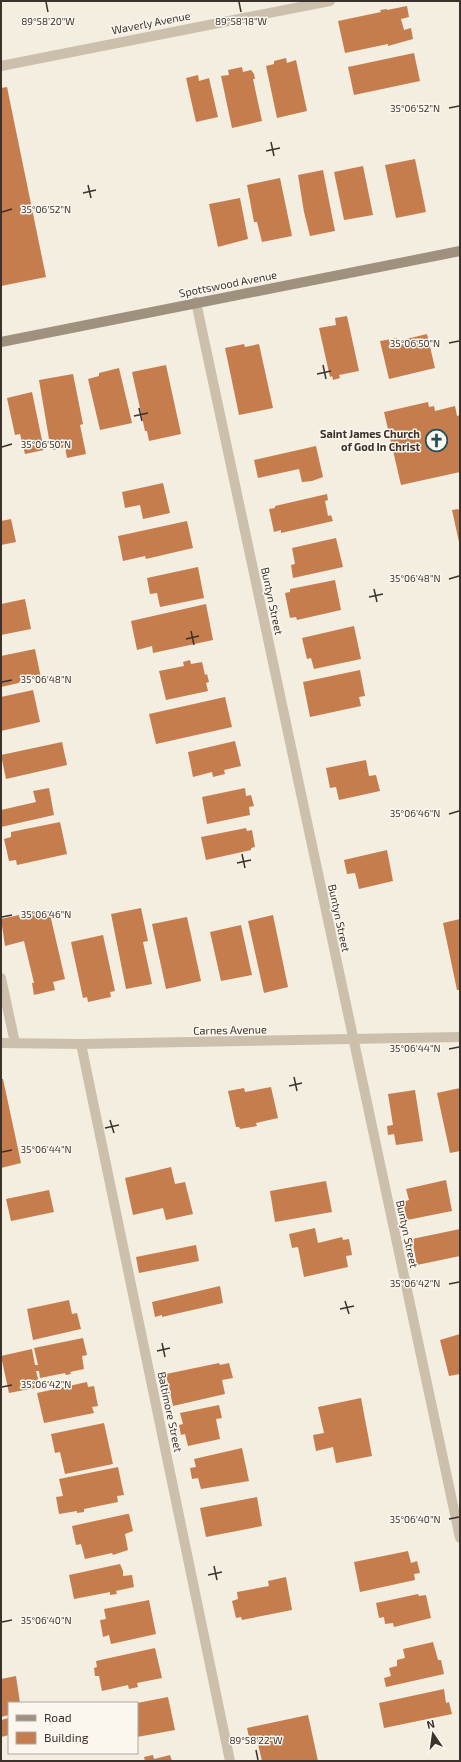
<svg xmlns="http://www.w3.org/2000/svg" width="461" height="1762" viewBox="0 0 461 1762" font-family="'Exo 2',sans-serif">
	<rect width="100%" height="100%" fill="#f4eee1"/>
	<g fill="#c57d4e">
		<path d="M407 6 409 17 401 19 404 30 411 28 413 39 388 46V44L345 53 338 21 381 12 380 10 387 9V10Z"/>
		<path d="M414 53 420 81 354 95 348 67Z"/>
		<path d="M286 58 287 63 296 60 307 111 277 118 266 66 274 64V61Z"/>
		<path d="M242 67 243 72 251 70 254 74 255 79H253L262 121 232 128 221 76 229 75 228 70Z"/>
		<path d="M198 75 199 81 209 78 218 117 196 122 186 78Z"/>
		<path d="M7 87 46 277 1 286V88Z"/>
		<path d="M415 159 426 212 396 218 385 165Z"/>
		<path d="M363 166 373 215 344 220 334 172Z"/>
		<path d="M323 170 335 231 310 236 304 212 298 175Z"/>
		<path d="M280 178 292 236 262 242 257 222H254L247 185Z"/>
		<path d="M240 198 248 239 218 247 209 204Z"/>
		<path d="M347 316 359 371 339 375 340 378 333 380 332 376 330 377 319 328 336 325 335 318Z"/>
		<path d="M427 334 435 368 389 379 380 341 398 338V341Z"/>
		<path d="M244 344 245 347 259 344 273 408 239 415 225 348Z"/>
		<path d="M166 365 181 434 149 441 147 431H145L132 372Z"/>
		<path d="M119 368 132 423 100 430 88 379 99 376V373Z"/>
		<path d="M73 374 83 424 80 425 86 454 67 458 65 447 53 450 51 439H49L39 380Z"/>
		<path d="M32 392 44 450 25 454 20 434 15 435 7 398Z"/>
		<path d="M428 402 429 407 434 406 435 411 455 406 457 416 460 415V472L401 485 384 412Z"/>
		<path d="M316 446 323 477 312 481 302 482 299 469 258 478 254 460Z"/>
		<path d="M163 483 170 513 143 519 140 505 125 508 122 492Z"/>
		<path d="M327 494 328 500 325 501 328 516 331 515 333 521 281 533V530L274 532 269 509 275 508V506Z"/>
		<path d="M458 509 460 512 459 542 452 510Z"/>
		<path d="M11 519 16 542 1 545V521Z"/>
		<path d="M187 521 193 548 146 559 145 556 123 561 118 536Z"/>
		<path d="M336 538 343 567 293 578 291 565 295 564 292 548Z"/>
		<path d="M198 567 204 598 160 607 157 593 150 594 147 578Z"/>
		<path d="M335 580 341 610 297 620 296 617 290 618 285 593 290 592V589Z"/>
		<path d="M25 599 31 629 1 635V604Z"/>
		<path d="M206 604 213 640 153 653 152 646 137 650 131 621Z"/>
		<path d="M354 626 361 659 314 669 311 658 307 659 302 638Z"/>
		<path d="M35 649 41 678 1 687V656Z"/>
		<path d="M190 660 191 664 202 662 205 675 207 674 209 682 206 683 208 691 166 700 159 671 184 666 183 662Z"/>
		<path d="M360 670 365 696 359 697 361 706 310 717 303 682Z"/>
		<path d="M33 690 40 722 1 731V697Z"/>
		<path d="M225 697 232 727 156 744 149 714Z"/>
		<path d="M235 741 241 766 224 770 225 774 213 777 212 772 193 777 188 752Z"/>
		<path d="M62 742 67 765 6 779 1 755Z"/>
		<path d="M366 760 369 776 376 775 380 791 339 800 336 787 330 788 326 768Z"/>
		<path d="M49 788 54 815 1 827V810L36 802 33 791Z"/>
		<path d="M245 788 246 796 251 795 254 806 249 807 250 815 207 824 202 797Z"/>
		<path d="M60 822 67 854 17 865 16 860 9 861 4 839 11 837V832Z"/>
		<path d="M246 828 247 831 252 830 255 847 251 848V850L206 860 201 837Z"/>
		<path d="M387 850 393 881 359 889 355 873 347 874 344 860Z"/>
		<path d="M141 908 148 941 143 942 152 984 126 989 111 914Z"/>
		<path d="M49 910 65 979 53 982 55 990 34 995 32 983H34L24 941 5 946 1 919 19 915V917Z"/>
		<path d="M273 915 288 987 264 993 248 921Z"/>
		<path d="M187 917 201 981 166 989 152 924Z"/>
		<path d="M460 919V990H457L443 923Z"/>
		<path d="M241 925 252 975 221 981 210 932Z"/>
		<path d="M103 935 115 991 110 992 111 997 88 1002 87 997 83 998 71 942Z"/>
		<path d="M1 1079H3L21 1163 1 1168Z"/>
		<path d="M271 1087 278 1118 256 1123 257 1126 240 1129 239 1127H236L228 1091 244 1088 245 1092Z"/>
		<path d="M460 1088V1151L450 1153 437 1093Z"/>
		<path d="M415 1090 423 1141 396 1145 394 1134 388 1135 387 1126 393 1125 388 1094Z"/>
		<path d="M171 1167 175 1184 185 1182 193 1214 166 1220 163 1208 133 1215 125 1178Z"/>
		<path d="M446 1180 452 1211 407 1220 403 1202 409 1200 406 1189Z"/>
		<path d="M326 1181 332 1212 275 1222 270 1191Z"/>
		<path d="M49 1190 54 1212 11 1221 6 1199Z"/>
		<path d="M315 1228 318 1243 342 1237 343 1240 349 1239 352 1255 346 1256 348 1267 304 1277 298 1247 292 1248 289 1234Z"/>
		<path d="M460 1229V1256L417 1265 412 1239Z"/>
		<path d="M196 1245 199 1261 139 1273 136 1257Z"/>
		<path d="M220 1286 223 1303 162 1317V1315L155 1317 152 1302Z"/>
		<path d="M69 1300 72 1314 77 1313 81 1329 33 1340 27 1309Z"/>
		<path d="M460 1334V1374L449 1376 440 1340Z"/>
		<path d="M83 1338 87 1355 82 1356 84 1369 70 1372 71 1374 66 1375 65 1373 40 1378 39 1371H36L40 1387 9 1393 1 1356 32 1349 35 1365H38L34 1348Z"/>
		<path d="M219 1363 220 1365 229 1363 233 1378 222 1380 225 1394 173 1406 166 1374Z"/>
		<path d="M87 1382 88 1387 94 1386 98 1406 92 1407 94 1413 44 1423 37 1393Z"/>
		<path d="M361 1398 372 1456 336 1463 333 1447 316 1451 313 1435 324 1433 318 1407Z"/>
		<path d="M219 1405 222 1418 216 1419 220 1439 188 1446 185 1434 181 1435 179 1425 183 1424 180 1413Z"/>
		<path d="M104 1423 113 1464 65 1474 60 1452 55 1453 51 1434Z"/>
		<path d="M242 1448 249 1481 201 1489 198 1478 192 1479 190 1468 196 1467 194 1459Z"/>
		<path d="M118 1467 124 1495 117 1496 118 1502 84 1509V1512L77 1513V1511L59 1514 56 1497 63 1496 59 1479Z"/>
		<path d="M257 1497 262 1526 206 1537 200 1508Z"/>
		<path d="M127 1514H129L133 1531 125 1534 128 1550 113 1555 112 1553 85 1559 81 1544 76 1545 72 1526Z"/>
		<path d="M408 1551 411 1563 417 1561 420 1573 414 1574 415 1580 360 1592 354 1562Z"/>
		<path d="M120 1564 123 1571V1576L132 1575 134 1587 116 1591 117 1594 110 1595V1592L74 1599 69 1575Z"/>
		<path d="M286 1577 292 1610 242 1620 241 1617 236 1618 232 1601 238 1599 237 1592 269 1586 268 1581Z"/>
		<path d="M418 1594 419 1596 426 1595 431 1618 394 1627 393 1623 385 1624 384 1617 379 1618 376 1603Z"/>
		<path d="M149 1600 156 1634 111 1644 109 1635 103 1637 100 1620 106 1619 104 1609Z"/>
		<path d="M433 1642 438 1660H441L444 1674 386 1687 384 1678 391 1676 389 1668 397 1666V1660L405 1658 403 1649Z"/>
		<path d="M155 1648 162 1678 137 1683 138 1687 129 1689 128 1685 102 1691 99 1676H95L94 1668 97 1667 96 1661Z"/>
		<path d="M16 1676 20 1703H9V1715L1 1717V1679Z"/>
		<path d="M444 1689 446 1703 449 1702 452 1714 384 1728 379 1703Z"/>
		<path d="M168 1697 175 1730 137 1737V1703Z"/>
		<path d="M308 1715 318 1761H262L257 1740 250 1742 247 1728Z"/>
		<path d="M9 1718V1735L1 1737V1720Z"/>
		<path d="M153 1755 154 1759 170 1755 172 1761H145L144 1757Z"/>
	</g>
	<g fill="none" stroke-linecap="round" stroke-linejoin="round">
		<g stroke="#ccc0ad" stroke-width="10">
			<path d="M1 66 330 1"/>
			<path d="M196 302 460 1538"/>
			<path d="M1 978 15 1043"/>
			<path d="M1 1043 81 1044 460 1037"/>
			<path d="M81 1044 230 1761"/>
		</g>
		<path stroke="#a0907e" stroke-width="10" d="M1 342 460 251"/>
	</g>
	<path fill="none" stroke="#3b322b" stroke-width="1.5" d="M46 2 48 12M239 2 241 12M449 108 459 106M271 142 274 156M266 151 280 148M88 185 91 198M83 193 96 190M2 212 12 209M449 343 459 341M323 365 326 379M317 374 331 371M139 408 142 421M134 416 148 413M2 447 12 444M449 579 459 576M374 589 377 602M369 597 383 594M191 631 194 645M186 639 199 636M2 682 12 680M449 814 459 811M242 854 245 868M237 863 251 860M2 917 12 915M449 1049 459 1047M294 1077 297 1091M289 1086 302 1083M110 1120 114 1133M105 1128 119 1125M2 1152 12 1150M449 1284 459 1282M345 1301 349 1314M340 1309 354 1306M162 1343 165 1357M157 1351 170 1348M2 1387 12 1385M449 1519 459 1517M214 1566 217 1580M208 1575 222 1572M2 1622 12 1620M256 1750 258 1760"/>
	<defs>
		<symbol id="church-ring" viewBox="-11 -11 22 22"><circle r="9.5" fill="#fbf7ee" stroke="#204f5d" stroke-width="1.5"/><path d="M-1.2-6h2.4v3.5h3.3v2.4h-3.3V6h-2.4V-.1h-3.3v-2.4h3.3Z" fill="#204f5d"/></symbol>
	</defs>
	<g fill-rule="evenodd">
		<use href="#church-ring" x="424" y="428" width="25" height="25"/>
	</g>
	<g text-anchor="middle" stroke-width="3" stroke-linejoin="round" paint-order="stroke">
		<g font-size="11" fill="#3b322b" stroke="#fbf7ee">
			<text transform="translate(151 23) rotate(-11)" y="4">Waverly Avenue</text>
			<text transform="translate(228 284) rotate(-11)" y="4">Spottswood Avenue</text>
			<text transform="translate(272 601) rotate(78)" y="4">Buntyn Street</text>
			<text transform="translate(339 918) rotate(78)" y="4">Buntyn Street</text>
			<text transform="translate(230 1030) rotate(-1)" y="4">Carnes Avenue</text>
			<text transform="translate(407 1234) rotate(78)" y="4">Buntyn Street</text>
			<text transform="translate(170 1412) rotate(78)" y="4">Baltimore Street</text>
		</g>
		<g font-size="11" font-weight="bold" fill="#3b322b" stroke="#fbf7ee" text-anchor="end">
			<text x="420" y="438">Saint James Church<tspan x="420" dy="13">of God In Christ</tspan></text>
		</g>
	</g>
	<g font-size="10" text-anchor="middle" fill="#3b322b" stroke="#fbf7ee" stroke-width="3" stroke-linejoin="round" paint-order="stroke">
		<text x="48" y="25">89°58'20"W</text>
		<text x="241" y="25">89°58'18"W</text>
		<text x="415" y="112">35°06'52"N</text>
		<text x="46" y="213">35°06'52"N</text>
		<text x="415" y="347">35°06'50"N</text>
		<text x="46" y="448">35°06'50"N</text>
		<text x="415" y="582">35°06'48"N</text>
		<text x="46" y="683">35°06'48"N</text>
		<text x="415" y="817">35°06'46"N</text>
		<text x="46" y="918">35°06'46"N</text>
		<text x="415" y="1052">35°06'44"N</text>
		<text x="46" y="1153">35°06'44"N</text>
		<text x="415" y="1287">35°06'42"N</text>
		<text x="46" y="1388">35°06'42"N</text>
		<text x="415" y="1523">35°06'40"N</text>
		<text x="46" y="1624">35°06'40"N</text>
		<text x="256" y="1744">89°58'22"W</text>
	</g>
	<rect width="461" height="1762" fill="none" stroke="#3b322b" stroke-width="4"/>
	<rect x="8" y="1702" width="130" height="52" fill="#fbf7ee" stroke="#aea8a0"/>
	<rect x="16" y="1715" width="20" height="6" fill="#a0907e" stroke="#aea8a0"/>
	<text x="44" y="1722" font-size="12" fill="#3b322b">Road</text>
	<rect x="16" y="1732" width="20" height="12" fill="#c57d4e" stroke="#aea8a0"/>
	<text x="44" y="1742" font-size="12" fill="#3b322b">Building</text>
	<g transform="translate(433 1734) rotate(347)" stroke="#fbf7ee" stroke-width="3" paint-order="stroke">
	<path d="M0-3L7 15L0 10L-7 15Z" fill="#3b322b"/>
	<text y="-6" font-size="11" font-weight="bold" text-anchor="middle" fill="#3b322b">N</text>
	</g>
</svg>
